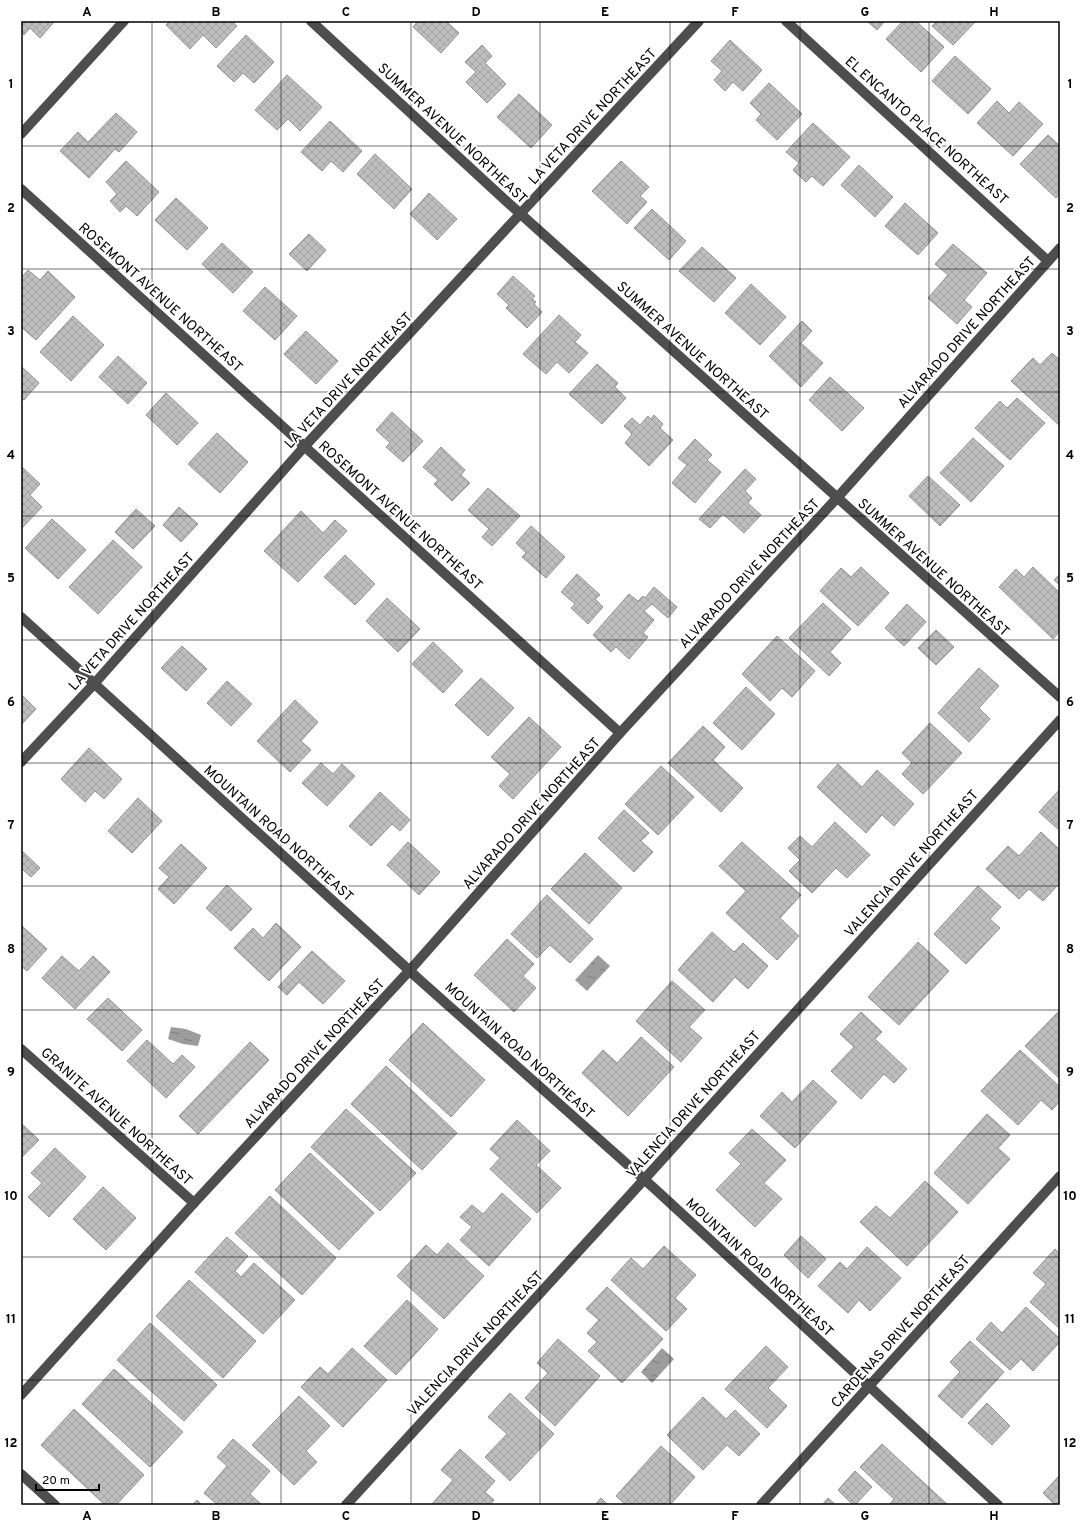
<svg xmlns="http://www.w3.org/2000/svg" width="1081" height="1526" viewBox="0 0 1081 1526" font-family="Overpass,sans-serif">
	<defs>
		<pattern id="water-ripples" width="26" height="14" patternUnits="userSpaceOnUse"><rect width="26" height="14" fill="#9c9c9c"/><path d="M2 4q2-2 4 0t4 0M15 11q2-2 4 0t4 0" fill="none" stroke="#7d7d7d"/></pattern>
		<pattern id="building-cross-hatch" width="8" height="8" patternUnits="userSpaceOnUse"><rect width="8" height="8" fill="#bebebe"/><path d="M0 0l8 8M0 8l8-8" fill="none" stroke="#a2a2a2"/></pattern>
	</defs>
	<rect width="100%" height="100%" fill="#fff"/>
	<g fill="url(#water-ripples)">
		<path d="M598 955 610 966 587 991 575 980Z"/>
		<path d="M171 1027 186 1029 201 1035 198 1046 183 1044 168 1039Z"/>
		<path d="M662 1348 674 1359 652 1383 641 1372Z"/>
	</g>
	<g fill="url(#building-cross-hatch)" stroke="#929292">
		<path d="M21 21H55L40 38 30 28 24 35 21 32Z"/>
		<path d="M170 21H232L237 26 216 48 203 35 190 49 166 25Z"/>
		<path d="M418 21H446L459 33 441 53 413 27Z"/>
		<path d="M867 21H885L877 30Z"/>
		<path d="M903 21H916L944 47 921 72 886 39Z"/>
		<path d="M937 21H976L953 45 932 26Z"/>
		<path d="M246 35 274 62 254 83 243 73 234 82 217 66Z"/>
		<path d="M730 40 762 70 743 91 733 82 725 91 714 80 722 71 711 61Z"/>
		<path d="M482 45 492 56 485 63 506 84 487 103 466 82 476 72 465 62Z"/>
		<path d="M955 56 991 89 968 114 932 81Z"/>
		<path d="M287 75 322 107 300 131 288 119 277 130 255 110Z"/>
		<path d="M769 83 802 114 777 140 756 120 761 114 750 103Z"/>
		<path d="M519 94 552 125 531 148 497 117Z"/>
		<path d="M997 101 1009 113 1019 102 1043 124 1013 156 977 123Z"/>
		<path d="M116 113 137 132 119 152 115 149 89 178 60 151 78 132 88 142Z"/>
		<path d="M330 121 362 151 343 172 331 161 322 171 301 152Z"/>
		<path d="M813 123 850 157 823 186 812 176 806 182 793 170 799 163 786 152Z"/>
		<path d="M1048 135 1060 146V194L1056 198 1020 164Z"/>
		<path d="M375 154 412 189 394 209 357 174Z"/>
		<path d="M126 161 159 192 137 216 126 206 120 212 110 201 117 194 106 182Z"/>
		<path d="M621 161 649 187 640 196 647 202 627 224 592 191Z"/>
		<path d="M859 165 893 197 875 217 841 185Z"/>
		<path d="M429 193 457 219 437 240 410 214Z"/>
		<path d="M176 198 208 228 187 250 155 220Z"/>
		<path d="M905 203 938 233 918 255 885 226Z"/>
		<path d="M652 209 686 241 669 260 634 228Z"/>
		<path d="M309 234 326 250 307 271 289 254Z"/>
		<path d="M222 243 253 272 233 293 202 264Z"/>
		<path d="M953 244 987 273 964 300 972 307 957 324 928 298 948 275 935 264Z"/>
		<path d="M702 247 736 278 714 302 679 271Z"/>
		<path d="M28 270 40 280 48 271 75 297 36 340 21 327V278Z"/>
		<path d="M513 276 535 296 532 299 536 302 534 304 542 312 527 328 506 308 509 305 497 294Z"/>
		<path d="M751 284 786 317 760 345 725 313Z"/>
		<path d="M265 287 297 316 275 340 243 311Z"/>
		<path d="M559 315 581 335 575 342 588 353 569 373 557 362 546 374 523 354Z"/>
		<path d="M73 316 104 345 71 381 40 352Z"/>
		<path d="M802 321 812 331 801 343 823 363 801 387 769 356Z"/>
		<path d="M306 331 338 361 316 384 284 354Z"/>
		<path d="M1052 353 1060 360V426L1011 381 1033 358 1040 365Z"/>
		<path d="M118 356 147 383 128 404 99 377Z"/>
		<path d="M597 364 618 383 615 387 626 398 602 424 569 394Z"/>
		<path d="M21 366 39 383 24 400 21 398Z"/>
		<path d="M830 377 864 408 842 431 809 400Z"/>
		<path d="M166 393 198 423 177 445 146 415Z"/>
		<path d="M1017 398 1045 423 1010 460 975 428 1000 401 1007 408Z"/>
		<path d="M392 412 423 441 403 462 386 447 390 443 376 430Z"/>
		<path d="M654 415 663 424 660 428 673 440 649 466 625 443 632 434 624 426 632 418 640 425 648 416 651 419Z"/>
		<path d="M217 433 248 462 220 493 188 464Z"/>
		<path d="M973 438 1004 466 971 502 940 473Z"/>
		<path d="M695 439 712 455 707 460 721 472 695 503 672 483 687 465 678 458Z"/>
		<path d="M441 447 465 470 461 475 470 483 452 501 434 484 438 480 423 467Z"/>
		<path d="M21 466 40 484 30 495 42 507 22 528 21 527Z"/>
		<path d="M745 469 756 479 745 491 752 498 748 503 761 515 744 533 723 514 710 528 699 519Z"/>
		<path d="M928 476 960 505 940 526 909 496Z"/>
		<path d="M488 488 520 516 492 546 482 537 489 529 468 510Z"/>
		<path d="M179 507 198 524 181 542 163 525Z"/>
		<path d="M136 509 155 526 133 549 115 532Z"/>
		<path d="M301 511 323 533 335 520 347 531 298 582 264 551Z"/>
		<path d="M52 519 86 550 58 579 25 548Z"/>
		<path d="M531 526 565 557 546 578 522 557 526 553 516 543Z"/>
		<path d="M113 540 142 567 98 614 69 587Z"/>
		<path d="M345 555 375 584 355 605 324 577Z"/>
		<path d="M861 567 889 593 858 626 820 591 841 568 851 577Z"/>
		<path d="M1033 567 1060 593V631L1053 639 999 587 1016 569 1024 577Z"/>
		<path d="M577 574 600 595 595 599 603 607 588 624 571 608 575 604 561 592Z"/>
		<path d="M1060 574V585L1054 580Z"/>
		<path d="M654 587 677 607 668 618 652 604 644 611 654 620 643 633 648 637 629 659 616 647 611 652 593 635 629 594 638 601 643 596 645 598Z"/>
		<path d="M387 598 420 629 398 652 366 621Z"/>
		<path d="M823 603 851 629 830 652 841 663 829 676 789 638Z"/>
		<path d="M907 604 926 622 904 646 885 628Z"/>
		<path d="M936 630 954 647 936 665 918 648Z"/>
		<path d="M777 636 815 671 792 697 782 688 770 701 742 674Z"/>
		<path d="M433 642 463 671 443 693 412 664Z"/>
		<path d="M182 646 207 669 186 691 161 668Z"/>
		<path d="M979 668 999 686 979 708 990 719 969 742 938 713Z"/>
		<path d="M481 678 514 708 488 736 455 705Z"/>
		<path d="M227 681 252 704 231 726 207 703Z"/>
		<path d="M746 687 775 714 742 750 713 723Z"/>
		<path d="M21 694 36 709 21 725Z"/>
		<path d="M295 700 318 722 301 741 311 750 290 772 257 741Z"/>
		<path d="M529 717 561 747 513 799 499 786 510 774 491 757Z"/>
		<path d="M930 723 962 753 923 794 902 774 912 763 902 753Z"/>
		<path d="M703 726 725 747 713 760 743 788 721 812 668 763Z"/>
		<path d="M89 748 122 779 104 799 95 791 85 802 61 779Z"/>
		<path d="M321 763 333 774 342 764 355 776 327 806 302 783Z"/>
		<path d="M838 764 862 787 877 770 914 804 894 826 882 815 866 833 817 787Z"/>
		<path d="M661 766 694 797 658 835 625 804Z"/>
		<path d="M1060 789V831L1039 812Z"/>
		<path d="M380 792 410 820 400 831 392 824 371 846 349 826Z"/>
		<path d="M138 798 162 821 132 853 108 831Z"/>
		<path d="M624 810 649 833 641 841 653 852 634 872 598 838Z"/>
		<path d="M835 822 870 855 847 878 836 868 812 893 789 871 800 860 788 848 800 836 812 847Z"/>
		<path d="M1041 832 1060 850V883L1043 901 1029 889 1019 899 986 869 1008 846 1019 856Z"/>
		<path d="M408 842 440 872 419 895 387 865Z"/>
		<path d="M742 842 801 895 780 918 799 936 777 960 726 913 746 891 719 866Z"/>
		<path d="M181 844 207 868 174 904 158 889 169 877 159 868Z"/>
		<path d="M21 850 40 868 31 877 21 868Z"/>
		<path d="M585 853 622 888 589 924 551 889Z"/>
		<path d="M227 885 252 909 231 931 206 908Z"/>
		<path d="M978 886 1001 907 990 919 1000 928 966 964 934 934Z"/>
		<path d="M547 895 593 939 570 963 550 945 537 958 511 934Z"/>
		<path d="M276 923 301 947 269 981 234 948 253 928 263 938Z"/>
		<path d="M21 925 47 949 27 971 21 966Z"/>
		<path d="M712 932 734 952 743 943 768 966 748 989 735 977 713 1002 678 970Z"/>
		<path d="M507 939 534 964 523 976 536 988 514 1012 474 975Z"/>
		<path d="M918 942 949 971 899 1025 868 997Z"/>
		<path d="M312 951 345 981 323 1004 299 982 287 995 278 987Z"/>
		<path d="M62 956 79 971 93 956 110 972 75 1009 42 978Z"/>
		<path d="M672 981 705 1010 689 1027 702 1038 681 1062 636 1021Z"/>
		<path d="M108 998 142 1030 122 1051 87 1019Z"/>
		<path d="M1060 1010V1079L1025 1046Z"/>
		<path d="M861 1012 882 1032 875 1039 907 1069 894 1083 884 1074 861 1099 831 1071 854 1047 840 1034Z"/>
		<path d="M423 1023 485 1080 451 1117 389 1060Z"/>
		<path d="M641 1037 674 1067 628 1116 582 1073 603 1050 617 1063Z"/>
		<path d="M147 1040 173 1064 182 1055 195 1067 166 1098 127 1061Z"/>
		<path d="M250 1042 269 1060 198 1134 179 1116Z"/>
		<path d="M1020 1050 1060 1087V1101L1052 1110 1041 1100 1018 1125 981 1091Z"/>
		<path d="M386 1066 457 1133 422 1170 351 1104Z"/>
		<path d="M813 1080 837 1102 795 1148 760 1116 782 1092 792 1102Z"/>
		<path d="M346 1109 416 1173 380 1211 311 1147Z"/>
		<path d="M987 1114 1010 1135 998 1148 1010 1159 968 1204 934 1173Z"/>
		<path d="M517 1120 550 1151 536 1165 561 1188 537 1213 490 1169 500 1158 490 1149Z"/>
		<path d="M21 1123 39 1140 21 1158Z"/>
		<path d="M752 1129 786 1160 764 1183 782 1199 755 1227 716 1190 741 1164 729 1153Z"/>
		<path d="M55 1148 86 1177 49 1217 28 1197 42 1183 31 1173Z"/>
		<path d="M310 1153 374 1213 339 1250 275 1190Z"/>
		<path d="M925 1181 958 1212 907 1266 860 1222 876 1206 890 1218Z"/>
		<path d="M103 1187 136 1218 106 1250 73 1219Z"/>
		<path d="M502 1193 531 1219 489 1266 460 1240 472 1227 460 1217 472 1205 483 1214Z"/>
		<path d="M270 1196 336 1258 302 1295 235 1233Z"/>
		<path d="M801 1236 826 1259 808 1278 784 1255Z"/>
		<path d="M227 1237 248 1256 235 1271 241 1277 254 1263 295 1300 263 1334 195 1272Z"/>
		<path d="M448 1243 484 1276 444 1319 397 1276 426 1245 437 1255Z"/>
		<path d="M664 1246 696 1275 675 1298 687 1309 666 1331 611 1280 631 1258 643 1269Z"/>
		<path d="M867 1247 901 1278 870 1311 859 1300 848 1313 818 1286 840 1262 847 1269Z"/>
		<path d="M1055 1249 1060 1254V1329L1030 1302 1046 1284 1033 1273Z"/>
		<path d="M189 1280 256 1341 223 1378 156 1316Z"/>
		<path d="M607 1287 663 1339 622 1383 588 1351 597 1342 587 1333 599 1320 586 1309Z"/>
		<path d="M407 1300 438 1329 396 1375 364 1346Z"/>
		<path d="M1026 1307 1060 1339V1342L1033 1371 1021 1359 1010 1370 976 1339 991 1322 1002 1333Z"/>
		<path d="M150 1323 217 1385 184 1421 117 1360Z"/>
		<path d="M558 1339 600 1376 555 1426 525 1398 548 1373 537 1363Z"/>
		<path d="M970 1341 1004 1372 962 1418 938 1396 960 1372 950 1362Z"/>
		<path d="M766 1346 788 1367 768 1388 787 1406 767 1428 725 1389Z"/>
		<path d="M352 1348 387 1380 343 1427 301 1387 320 1367 328 1374Z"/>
		<path d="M114 1369 183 1432 150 1467 82 1404Z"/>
		<path d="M510 1393 554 1434 510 1481 485 1457 507 1434 488 1417Z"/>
		<path d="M299 1396 330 1426 306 1451 317 1462 294 1485 252 1445Z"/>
		<path d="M703 1397 726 1419 735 1410 760 1434 739 1456 727 1445 703 1470 667 1435Z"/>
		<path d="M987 1403 1010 1426 992 1445 968 1423Z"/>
		<path d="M74 1409 144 1475 116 1505H105L41 1445Z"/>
		<path d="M233 1439 270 1471 250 1494 262 1505H218L204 1493 227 1466 217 1457Z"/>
		<path d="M882 1444 948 1505H889L894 1499 860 1467Z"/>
		<path d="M661 1446 695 1477 670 1505H626L616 1496Z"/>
		<path d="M460 1449 495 1481 485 1492 494 1500 490 1505H433L432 1504 453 1480 441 1470Z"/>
		<path d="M855 1471 872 1487 855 1505H853L838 1490Z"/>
		<path d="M1060 1475V1505H1055L1043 1493Z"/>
		<path d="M601 1498 608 1505H595Z"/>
		<path d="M828 1498 836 1505H822Z"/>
		<path d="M197 1500 202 1505H192Z"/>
	</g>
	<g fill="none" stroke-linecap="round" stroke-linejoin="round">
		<g stroke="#4e4e4e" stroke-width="10">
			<path d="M311 21 505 200 1060 697"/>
			<path d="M786 21 1048 261"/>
			<path d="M21 134 124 21"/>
			<path d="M21 189 620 733"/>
			<path d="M21 617 422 982 655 1189 998 1505"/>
			<path d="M21 762 94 684 304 447 699 21"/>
			<path d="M21 1049 194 1203"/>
			<path d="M21 1395 194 1203 410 970 620 733 837 498 1060 248"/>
			<path d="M21 1474 55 1505"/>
			<path d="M346 1505 630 1195 1060 720"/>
			<path d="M761 1505 1060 1176"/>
		</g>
	</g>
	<path fill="none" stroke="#000" stroke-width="1" stroke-opacity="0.55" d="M152 21V1505M281 21V1505M411 21V1505M540 21V1505M670 21V1505M800 21V1505M929 21V1505M21 146H1060M21 269H1060M21 392H1060M21 516H1060M21 640H1060M21 763H1060M21 886H1060M21 1010H1060M21 1134H1060M21 1257H1060M21 1380H1060"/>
	<g text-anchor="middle" stroke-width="4" stroke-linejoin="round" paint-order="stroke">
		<g font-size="14" fill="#000" stroke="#fff">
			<text transform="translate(592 116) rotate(-47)" y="5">LA VETA DRIVE NORTHEAST</text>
			<text transform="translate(927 130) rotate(42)" y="5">EL ENCANTO PLACE NORTHEAST</text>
			<text transform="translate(453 133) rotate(43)" y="5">SUMMER AVENUE NORTHEAST</text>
			<text transform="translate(161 297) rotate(42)" y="5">ROSEMONT AVENUE NORTHEAST</text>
			<text transform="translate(966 332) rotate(-48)" y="5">ALVARADO DRIVE NORTHEAST</text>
			<text transform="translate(693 350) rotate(42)" y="5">SUMMER AVENUE NORTHEAST</text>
			<text transform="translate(348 380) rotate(-47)" y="5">LA VETA DRIVE NORTHEAST</text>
			<text transform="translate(401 515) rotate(42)" y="5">ROSEMONT AVENUE NORTHEAST</text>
			<text transform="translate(934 567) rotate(42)" y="5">SUMMER AVENUE NORTHEAST</text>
			<text transform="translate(749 573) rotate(-47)" y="5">ALVARADO DRIVE NORTHEAST</text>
			<text transform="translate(131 621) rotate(-48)" y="5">LA VETA DRIVE NORTHEAST</text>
			<text transform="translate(531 813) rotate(-48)" y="5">ALVARADO DRIVE NORTHEAST</text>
			<text transform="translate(279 833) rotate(42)" y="5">MOUNTAIN ROAD NORTHEAST</text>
			<text transform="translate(911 863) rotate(-48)" y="5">VALENCIA DRIVE NORTHEAST</text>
			<text transform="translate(520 1050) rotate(42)" y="5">MOUNTAIN ROAD NORTHEAST</text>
			<text transform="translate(314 1053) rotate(-47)" y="5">ALVARADO DRIVE NORTHEAST</text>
			<text transform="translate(693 1104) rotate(-48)" y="5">VALENCIA DRIVE NORTHEAST</text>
			<text transform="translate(117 1116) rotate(42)" y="5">GRANITE AVENUE NORTHEAST</text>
			<text transform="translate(760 1267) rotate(43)" y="5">MOUNTAIN ROAD NORTHEAST</text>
			<text transform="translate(900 1331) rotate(-48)" y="5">CARDENAS DRIVE NORTHEAST</text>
			<text transform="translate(475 1343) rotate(-47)" y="5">VALENCIA DRIVE NORTHEAST</text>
		</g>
	</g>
	<rect width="1081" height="1526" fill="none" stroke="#ffffff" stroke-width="44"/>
	<path d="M36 1484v6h63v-6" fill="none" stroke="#000000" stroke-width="2"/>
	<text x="42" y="1484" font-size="12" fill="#000000" stroke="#ffffff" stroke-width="3" paint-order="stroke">20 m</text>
	<rect x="22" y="22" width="1037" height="1482" fill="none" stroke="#000" stroke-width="1.5"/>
	<g font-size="13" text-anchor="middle" font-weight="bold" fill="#000">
		<text x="87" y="16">A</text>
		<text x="216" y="16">B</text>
		<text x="346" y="16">C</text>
		<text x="476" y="16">D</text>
		<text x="605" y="16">E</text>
		<text x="735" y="16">F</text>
		<text x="865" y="16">G</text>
		<text x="994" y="16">H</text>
		<text x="11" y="88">1</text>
		<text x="1070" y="88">1</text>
		<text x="11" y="212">2</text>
		<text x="1070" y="212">2</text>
		<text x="11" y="335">3</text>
		<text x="1070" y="335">3</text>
		<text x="11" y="459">4</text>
		<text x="1070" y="459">4</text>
		<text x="11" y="582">5</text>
		<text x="1070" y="582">5</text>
		<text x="11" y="706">6</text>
		<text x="1070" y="706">6</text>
		<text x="11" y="829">7</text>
		<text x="1070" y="829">7</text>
		<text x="11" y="953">8</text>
		<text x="1070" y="953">8</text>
		<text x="11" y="1076">9</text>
		<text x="1070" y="1076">9</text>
		<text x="11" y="1200">10</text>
		<text x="1070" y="1200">10</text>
		<text x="11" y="1323">11</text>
		<text x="1070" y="1323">11</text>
		<text x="11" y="1447">12</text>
		<text x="1070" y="1447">12</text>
		<text x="87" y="1520">A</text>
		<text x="216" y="1520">B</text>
		<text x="346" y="1520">C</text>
		<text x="476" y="1520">D</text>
		<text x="605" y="1520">E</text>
		<text x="735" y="1520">F</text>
		<text x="865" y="1520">G</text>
		<text x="994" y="1520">H</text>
	</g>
</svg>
